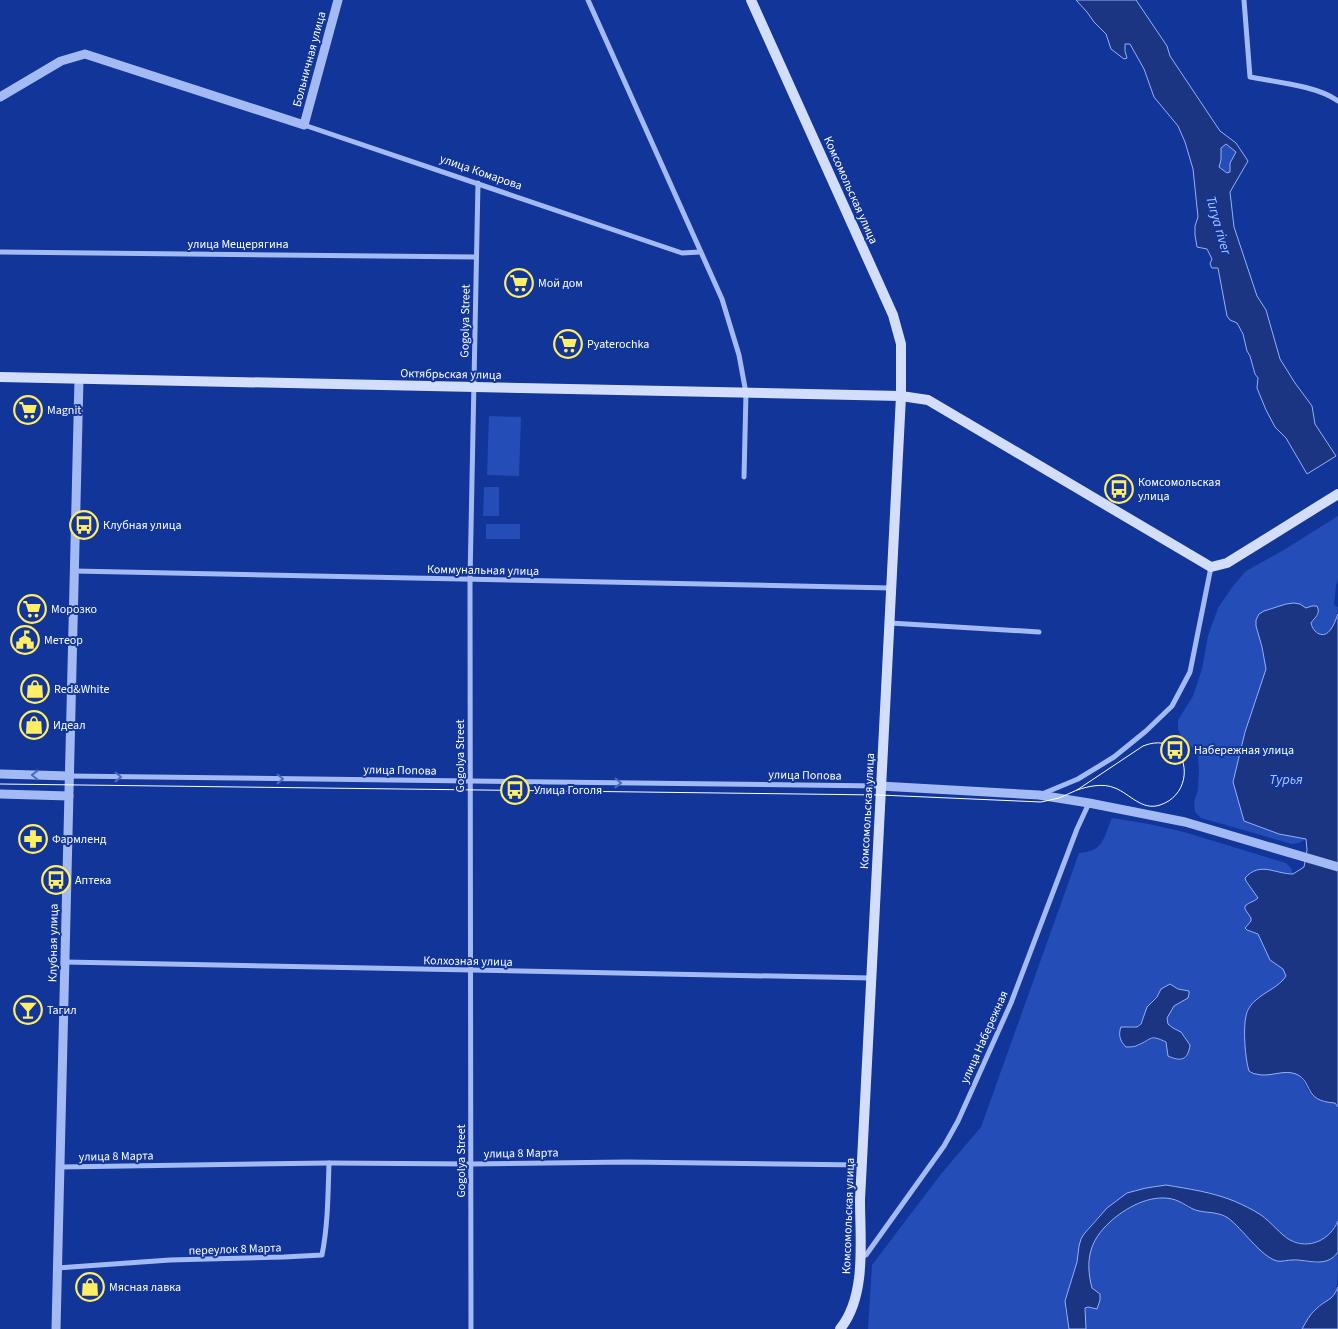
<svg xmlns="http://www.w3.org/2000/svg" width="1338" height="1329" viewBox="0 0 1338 1329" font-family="'Source Sans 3',sans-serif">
	<rect width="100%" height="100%" fill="#113599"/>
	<g fill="#244db8" fill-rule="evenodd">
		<path d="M1226 144 1236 152 1234 155 1230 172 1227 173 1219 167 1221 160V148Z"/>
		<path d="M489 416 521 417 519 476 487 475Z"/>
		<path d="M484 487H499V516H483Z"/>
		<path d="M1338 516V579L1336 585 1334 605 1338 607C1338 615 1335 624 1331 630 1323 640 1313 633 1311 623L1319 614 1312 606 1306 608 1294 603 1286 604 1264 611 1256 626 1262 647 1266 669 1245 732 1233 782 1239 800 1272 831 1279 834 1306 839 1299 843 1292 844 1201 818 1195 812 1194 802 1198 790 1199 769 1198 757 1192 747 1182 739 1178 729V720L1193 696 1202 669 1208 636 1218 608 1233 586 1246 571 1282 551Z"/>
		<rect x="486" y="524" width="34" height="15"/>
		<path d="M1112 818 1149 824 1184 832 1286 863 1291 868 1293 874 1246 881 1258 898 1256 901 1248 903 1245 909 1251 918V921L1246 926 1247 930 1258 934 1270 960 1283 969 1287 976 1283 982 1256 999 1265 1075C1274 1073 1287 1070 1296 1074 1304 1078 1305 1087 1310 1093 1316 1100 1327 1103 1335 1103L1338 1107V1221C1328 1243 1311 1247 1290 1240L1245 1206 1215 1194 1192 1189 1166 1185 1107 1208 1091 1225 1081 1239 1077 1262 1067 1296 1065 1307 1069 1329H868L872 1265 941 1174 981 1127 1079 853C1104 851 1103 839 1112 818ZM1173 987 1178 989H1183V1001L1173 1006 1167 1018 1168 1024 1173 1028 1181 1032 1190 1044C1189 1054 1185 1061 1175 1059 1164 1039 1160 1031 1138 1046L1128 1026 1137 1027C1144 1021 1145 1009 1151 1002 1155 997 1159 996 1161 989Z"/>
		<path d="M1161 1198H1170L1179 1201 1188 1208 1200 1211 1216 1213 1228 1218 1284 1262 1291 1260 1304 1261 1316 1263 1335 1256 1338 1252C1338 1263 1338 1287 1335 1295 1331 1301 1323 1303 1318 1306 1311 1312 1307 1321 1302 1329H1086L1085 1308 1088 1307 1092 1308 1095 1291 1092 1288C1089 1277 1087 1265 1090 1253 1095 1229 1122 1207 1145 1201 1150 1200 1156 1199 1161 1198Z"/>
	</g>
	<g fill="#1b3582" stroke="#95b2f7" fill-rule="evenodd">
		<path d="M1076 0H1136L1167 46 1170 56 1220 131 1236 143 1248 161 1230 192 1234 227 1257 296 1266 310 1280 359 1295 383 1312 406 1315 424 1336 456 1307 474 1286 438 1275 427 1266 410 1257 388 1258 378 1255 374 1250 356 1247 351 1243 334 1237 323 1230 320 1227 316 1218 268H1212L1210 264 1212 259 1207 249 1197 247 1195 235V226L1198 217 1193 169 1185 142 1178 126 1154 97 1144 69 1130 44H1125V51L1127 58 1124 59 1111 49 1106 34 1094 22 1087 12ZM1226 144 1236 152 1230 163V172L1227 173 1219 167 1221 160V148Z"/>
		<path d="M1294 603 1300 604 1306 608 1312 606H1317C1321 614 1315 617 1311 623 1313 633 1324 640 1331 629 1334 625 1336 619 1338 614V1107L1335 1103C1302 1101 1314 1082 1296 1074 1283 1069 1269 1078 1256 1074 1253 1074 1251 1072 1249 1071 1245 1059 1243 1028 1246 1016 1247 1010 1251 1004 1256 1000 1266 991 1279 987 1286 976L1283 969 1270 960 1258 934 1247 930 1245 928 1251 921V918L1245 909V906C1249 902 1254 902 1258 898L1246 881 1245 878C1260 861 1275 874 1293 874L1304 867 1307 850 1306 839 1279 834 1244 821 1233 782 1245 732 1266 669 1262 647 1256 626V620L1259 614 1264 611 1286 604Z"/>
		<path d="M1170 984 1178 989 1189 991V994L1188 998 1174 1006 1167 1018 1168 1024 1173 1028 1181 1032 1190 1045C1188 1060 1181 1062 1168 1056L1166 1042C1149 1034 1153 1039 1138 1045 1135 1047 1130 1047 1126 1047 1120 1041 1118 1035 1121 1027H1137L1141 1024 1147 1007 1157 997 1161 989Z"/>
		<path d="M1166 1185C1189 1189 1212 1192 1234 1201 1243 1205 1252 1209 1261 1215 1271 1222 1281 1235 1290 1240 1309 1250 1330 1240 1338 1221V1252C1326 1269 1308 1259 1292 1260 1287 1260 1282 1262 1277 1261 1260 1256 1243 1229 1228 1218 1219 1212 1209 1213 1199 1211 1189 1209 1182 1201 1172 1199 1150 1194 1125 1208 1110 1222 1089 1241 1085 1261 1092 1288L1100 1294V1300L1097 1309 1088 1307 1085 1308 1086 1329H1069L1065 1301 1077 1262 1079 1246 1081 1239 1084 1234 1107 1208 1127 1193 1146 1188Z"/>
		<path d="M1338 1287V1329H1302C1306 1322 1310 1314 1316 1309 1326 1299 1332 1302 1338 1287Z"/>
	</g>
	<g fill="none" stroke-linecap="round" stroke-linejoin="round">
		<g stroke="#a3baf4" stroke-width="5">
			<path d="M588 0 722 299 739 355 746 393 744 477"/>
			<path d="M1244 0 1250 77C1276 82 1318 86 1338 101"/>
			<path d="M304 125 682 253 700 252"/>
			<path d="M0 252 476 257"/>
			<path d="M74 571 891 588"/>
			<path d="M890 623 1039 632"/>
			<path d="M69 776 880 786"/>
			<path d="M1042 794 1078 779 1114 757 1146 731 1172 706 1190 672 1211 567"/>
			<path d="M65 962 871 978"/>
			<path d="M60 1167 329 1163 471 1164 627 1162 862 1165"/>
			<path d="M860 1257 866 1255 944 1146 958 1121 1011 1003 1077 829 1089 803"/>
			<path d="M57 1268 170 1260 284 1257 322 1255C328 1225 328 1194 329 1163"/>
			<path d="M471 1329 470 579 478 183"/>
		</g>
		<g stroke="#a3baf4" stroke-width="9">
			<path d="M0 97 61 61 85 54 304 125 338 0"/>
			<path d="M0 774 69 776"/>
			<path d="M880 786 1039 795 1089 803 1185 822 1338 867"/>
			<path d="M0 794 69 796"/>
			<path d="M56 1329 79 379"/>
		</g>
		<g stroke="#d3defd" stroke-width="10">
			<path d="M751 0 893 315 901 344V396L860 1200C860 1240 867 1296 840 1329"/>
			<path d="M0 377 901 396 928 400 1211 567 1227 563 1338 494"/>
		</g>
		<path stroke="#fff" stroke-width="1" d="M0 784 880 795 1041 802 1059 798 1077 790 1143 746C1188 728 1200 792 1160 805 1142 811 1130 794 1115 788 1103 783 1089 786 1077 790"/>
	</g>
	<defs><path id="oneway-chevron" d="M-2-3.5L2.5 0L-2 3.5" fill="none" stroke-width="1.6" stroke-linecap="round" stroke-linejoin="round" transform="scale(1.25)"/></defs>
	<g stroke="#4b6abd">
		<use href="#oneway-chevron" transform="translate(35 775) rotate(-179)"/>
		<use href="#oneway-chevron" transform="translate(118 777) rotate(1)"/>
		<use href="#oneway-chevron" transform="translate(280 779) rotate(1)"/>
		<use href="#oneway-chevron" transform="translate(618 783) rotate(1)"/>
	</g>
	<defs>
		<symbol id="supermarket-ring" viewBox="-11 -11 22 22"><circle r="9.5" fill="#113599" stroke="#ffed66" stroke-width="1.5"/><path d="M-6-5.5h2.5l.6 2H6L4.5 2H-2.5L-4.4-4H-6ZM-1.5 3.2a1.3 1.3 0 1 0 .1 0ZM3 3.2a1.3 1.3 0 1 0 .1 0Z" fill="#ffed66"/></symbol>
		<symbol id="bus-ring" viewBox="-11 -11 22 22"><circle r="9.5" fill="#113599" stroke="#ffed66" stroke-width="1.5"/><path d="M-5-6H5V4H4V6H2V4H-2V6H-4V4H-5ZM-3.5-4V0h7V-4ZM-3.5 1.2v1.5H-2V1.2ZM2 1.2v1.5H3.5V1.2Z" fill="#ffed66"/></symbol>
		<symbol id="civic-ring" viewBox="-11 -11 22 22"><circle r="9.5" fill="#113599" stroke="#ffed66" stroke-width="1.5"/><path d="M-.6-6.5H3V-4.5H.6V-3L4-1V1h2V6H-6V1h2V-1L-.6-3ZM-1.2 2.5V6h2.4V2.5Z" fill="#ffed66"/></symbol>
		<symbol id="shop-ring" viewBox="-11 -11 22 22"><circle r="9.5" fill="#113599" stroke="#ffed66" stroke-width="1.5"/><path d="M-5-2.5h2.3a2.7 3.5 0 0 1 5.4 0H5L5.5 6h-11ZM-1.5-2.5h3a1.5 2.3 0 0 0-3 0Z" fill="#ffed66"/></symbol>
		<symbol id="pharmacy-ring" viewBox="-11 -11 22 22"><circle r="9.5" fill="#113599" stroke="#ffed66" stroke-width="1.5"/><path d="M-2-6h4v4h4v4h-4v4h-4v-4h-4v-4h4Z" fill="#ffed66"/></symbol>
		<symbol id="bar-ring" viewBox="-11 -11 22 22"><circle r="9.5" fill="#113599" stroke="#ffed66" stroke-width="1.5"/><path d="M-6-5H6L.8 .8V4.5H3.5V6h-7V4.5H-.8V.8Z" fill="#ffed66"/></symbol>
	</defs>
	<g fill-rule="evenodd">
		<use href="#supermarket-ring" x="503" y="267" width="32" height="32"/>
		<use href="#supermarket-ring" x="552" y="328" width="32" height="32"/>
		<use href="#supermarket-ring" x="12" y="394" width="32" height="32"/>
		<use href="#bus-ring" x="1103" y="473" width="32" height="32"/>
		<use href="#bus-ring" x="68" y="509" width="32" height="32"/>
		<use href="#supermarket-ring" x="16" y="593" width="32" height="32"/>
		<use href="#civic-ring" x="9" y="624" width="32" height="32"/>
		<use href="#shop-ring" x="19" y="673" width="32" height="32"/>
		<use href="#shop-ring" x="18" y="709" width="32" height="32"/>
		<use href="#bus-ring" x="1159" y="734" width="32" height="32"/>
		<use href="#bus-ring" x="499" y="774" width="32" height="32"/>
		<use href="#pharmacy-ring" x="17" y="823" width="32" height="32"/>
		<use href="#bus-ring" x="40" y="864" width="32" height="32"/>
		<use href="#bar-ring" x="12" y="994" width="32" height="32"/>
		<use href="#shop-ring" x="74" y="1271" width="32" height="32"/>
	</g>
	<g text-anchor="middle" stroke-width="4" stroke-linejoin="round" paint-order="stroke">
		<g font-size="12" fill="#fff" stroke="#113599">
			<text transform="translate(309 59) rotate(-75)" y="4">Больничная улица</text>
			<text transform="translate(481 172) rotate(19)" y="4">улица Комарова</text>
			<text transform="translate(851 190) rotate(66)" y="4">Комсомольская улица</text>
			<text x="238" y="248">улица Мещерягина</text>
			<text transform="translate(465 321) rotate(-89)" y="4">Gogolya Street</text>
			<text transform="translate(451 374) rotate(1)" y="4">Октябрьская улица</text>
			<text transform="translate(483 570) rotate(1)" y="4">Коммунальная улица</text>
			<text transform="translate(460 756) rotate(-90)" y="4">Gogolya Street</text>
			<text transform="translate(400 770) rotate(1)" y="4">улица Попова</text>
			<text transform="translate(805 775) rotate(1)" y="4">улица Попова</text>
			<text transform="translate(867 811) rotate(-87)" y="4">Комсомольская улица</text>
			<text transform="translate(53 943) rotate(-89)" y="4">Клубная улица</text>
			<text transform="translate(468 961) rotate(1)" y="4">Колхозная улица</text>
			<text transform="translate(984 1037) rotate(-66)" y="4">улица Набережная</text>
			<text transform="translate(521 1153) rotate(-1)" y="4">улица 8 Марта</text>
			<text transform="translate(116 1156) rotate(-1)" y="4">улица 8 Марта</text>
			<text transform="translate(461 1161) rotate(-90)" y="4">Gogolya Street</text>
			<text transform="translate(848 1216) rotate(-88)" y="4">Комсомольская улица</text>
			<text transform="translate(235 1249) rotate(-2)" y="4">переулок 8 Марта</text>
		</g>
		<g font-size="12" fill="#fff" stroke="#113599" text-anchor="start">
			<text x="538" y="287">Мой дом</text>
			<text x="587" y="348">Pyaterochka</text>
			<text x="47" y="414">Magnit</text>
			<text x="1138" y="486">Комсомольская<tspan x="1138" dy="14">улица</tspan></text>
			<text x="103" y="529">Клубная улица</text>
			<text x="51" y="613">Морозко</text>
			<text x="44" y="644">Метеор</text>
			<text x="54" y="693">Red&amp;White</text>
			<text x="53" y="729">Идеал</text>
			<text x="1194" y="754">Набережная улица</text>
			<text x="534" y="794">Улица Гоголя</text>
			<text x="52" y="843">Фармленд</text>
			<text x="75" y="884">Аптека</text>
			<text x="47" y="1014">Тагил</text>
			<text x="109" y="1291">Мясная лавка</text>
		</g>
		<g font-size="14" font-style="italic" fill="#b0c5fb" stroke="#113599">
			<text transform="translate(1219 225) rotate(74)" y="5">Turya river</text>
			<text x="1286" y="784">Турья</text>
		</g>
	</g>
</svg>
